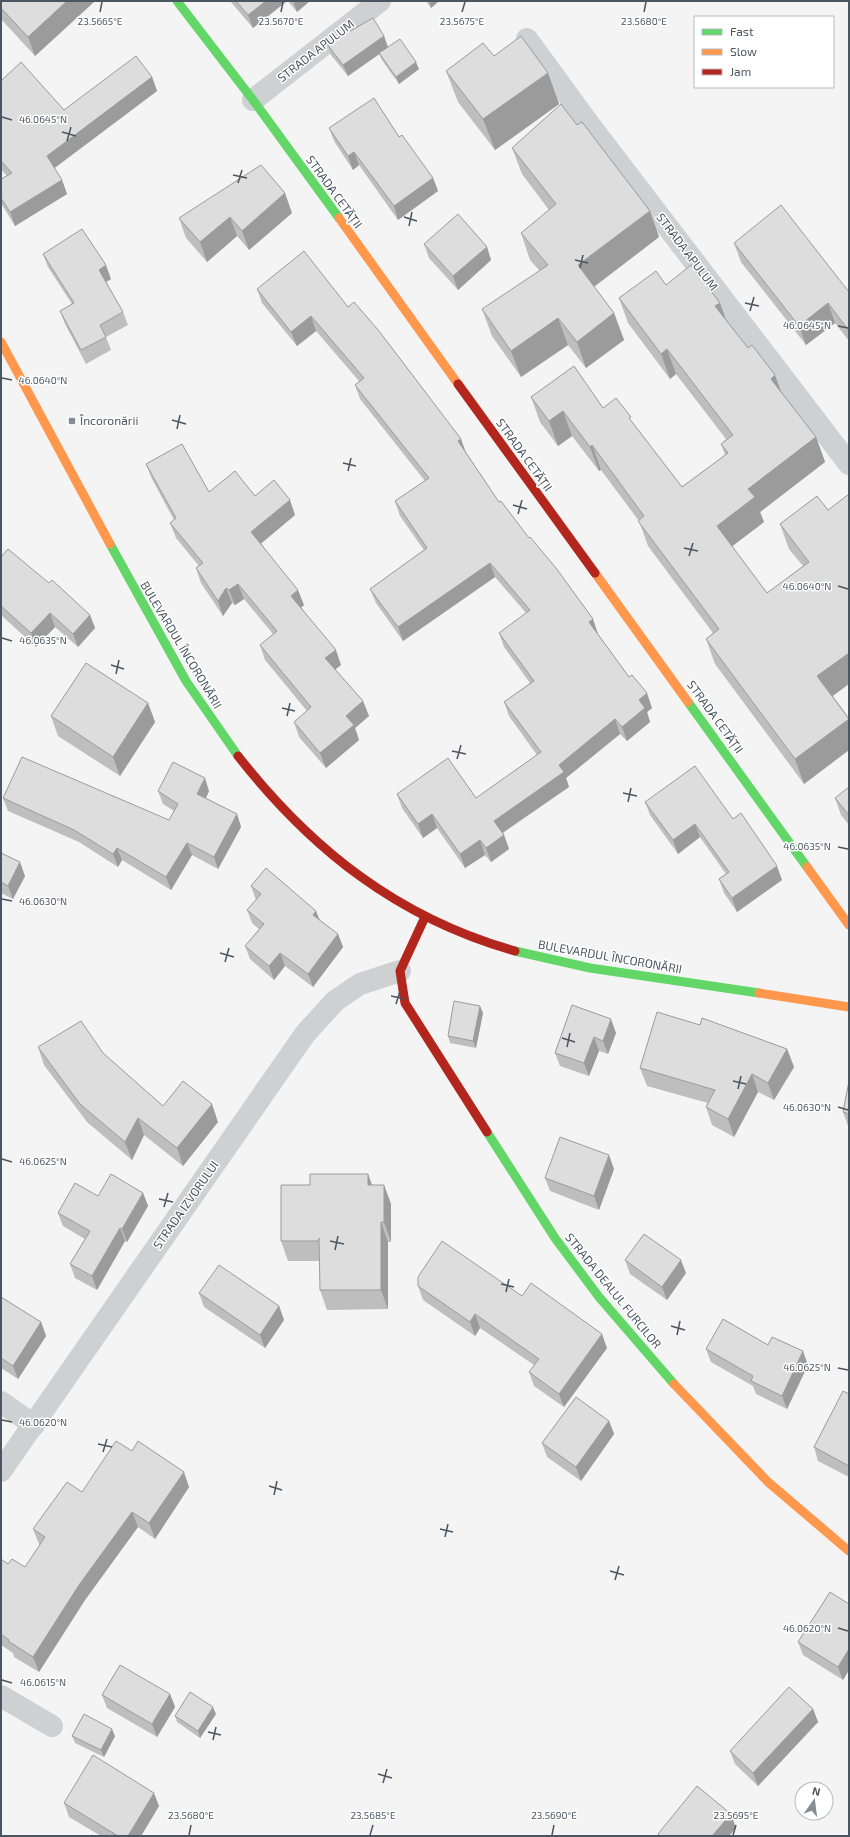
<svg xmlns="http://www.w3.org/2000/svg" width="850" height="1837" viewBox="0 0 850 1837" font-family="'Exo 2',sans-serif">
	<rect width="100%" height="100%" fill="#f4f4f4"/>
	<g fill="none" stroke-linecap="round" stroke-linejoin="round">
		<g stroke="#ced0d2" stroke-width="22">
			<path d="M527 39 589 124 849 464"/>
			<path d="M253 100 380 1"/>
			<path d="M1 1402 34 1425"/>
			<path d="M1 1471 305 1034 335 1001 360 984 400 971"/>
			<path d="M1 1696 52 1726"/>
		</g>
		<g stroke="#63d668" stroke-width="9">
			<path d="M177 1 253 100 339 218"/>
			<path d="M110 544 186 681 238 756"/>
			<path d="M688 702 807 867"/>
			<path d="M515 951 590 968 759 993"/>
			<path d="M487 1132 555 1238 599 1297 674 1384"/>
		</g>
		<g stroke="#ff974d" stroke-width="9">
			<path d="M339 218 458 384"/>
			<path d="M1 342 110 544"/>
			<path d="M595 573 688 702"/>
			<path d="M807 867 849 925"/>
			<path d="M759 993 849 1007"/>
			<path d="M674 1384 768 1482 849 1551"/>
		</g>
		<g stroke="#b3261e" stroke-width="9">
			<path d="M458 384 595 573"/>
			<path d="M238 756C312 850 398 918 515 951"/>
			<path d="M425 917 400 971 405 1003 487 1132"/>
		</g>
	</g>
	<g fill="#bebebf">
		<path d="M1 1H95L35 56 1 19Z"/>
		<path d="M230 1H287L253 28Z"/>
		<path d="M288 1H310L297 12Z"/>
		<path d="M426 1H439L431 8Z"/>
		<path d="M384 36 388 47 419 69 399 84 382 60 379 54 348 76 331 55 327 44Z"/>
		<path d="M494 56 548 73 559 104 495 150 458 102 446 71Z"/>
		<path d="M152 77 157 91 54 168 62 180 67 194 15 226 1 203V179L7 176 1 169V81L64 110Z"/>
		<path d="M577 125 650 211 659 237 594 287 614 313 624 340 586 368 568 345 521 377 492 336 482 309 540 271 530 260 521 233 549 210 522 174 512 148Z"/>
		<path d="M329 128 399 137 433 178 438 191 398 220 359 165 353 170 334 141Z"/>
		<path d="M292 213 249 250 237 236 207 262 186 238 179 218Z"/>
		<path d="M734 243 849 292V341L835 323 806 345 741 262Z"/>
		<path d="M424 244 487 247 491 260 458 290 429 258Z"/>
		<path d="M43 254 111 279 106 282 123 312 128 325 106 337 111 350 86 364 65 324 60 311 72 304 48 267Z"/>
		<path d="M666 285 726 320 816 437 825 462 760 512 764 522 732 546 767 593 803 566 789 549 780 524 817 496 833 696 849 718V750L804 784 715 664 706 639 713 633 648 546 639 521 601 470 599 471 572 436 558 446 540 422 531 397 603 408 633 423 682 487 725 455 721 444 726 439 676 374 670 379 628 323 619 298Z"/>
		<path d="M257 289 348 307 461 439 465 451 499 502 598 634 629 677 652 708 647 712 650 722 627 741 620 734 566 778 569 787 503 833 504 835 509 849 491 862 485 855 465 868 437 828 423 838 402 808 397 794 476 798 537 755 509 716 504 702 530 683 504 647 499 633 526 613 495 577 403 641 376 603 370 589 424 550 400 516 395 501 425 481 360 399 355 385 359 381 316 331 297 346 262 303Z"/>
		<path d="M146 464 209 492 255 496 295 515 261 543 304 605 301 607 341 665 335 669 363 701 369 716 355 728 359 740 326 768 299 737 294 722 307 711 265 660 260 645 273 634 244 599 235 605 232 603 223 616 201 583 196 568 199 566 176 538 170 523 174 520 152 479Z"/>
		<path d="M1 557 49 583 90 615 95 628 78 647 55 627 36 647 1 615Z"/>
		<path d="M148 703 155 722 120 776 58 736 51 716Z"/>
		<path d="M849 787V825L841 815 835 798Z"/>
		<path d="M158 791H209L206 798 237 814 241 827 218 869 192 855 171 890 122 860 118 867 79 842 8 811 3 798 169 820 174 811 163 804Z"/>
		<path d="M645 802 733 819 782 880 737 912 724 893 719 879 726 874 700 837 678 854 650 815Z"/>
		<path d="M1 853 25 876 13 899 1 893Z"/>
		<path d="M251 886 316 911 320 920 338 934 343 947 313 987 285 966 274 980 250 959 245 946 259 929 252 923 247 910 256 900Z"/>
		<path d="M572 1005 616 1033 608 1054 599 1051 589 1076 560 1066 555 1053Z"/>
		<path d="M483 1013 476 1048 450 1043 448 1036Z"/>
		<path d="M700 1025 787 1049 794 1067 774 1100 758 1092 734 1137 712 1125 706 1107 708 1103 647 1086 640 1068Z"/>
		<path d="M38 1047 103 1053 163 1106 218 1122 183 1166 144 1135 132 1160 87 1122 44 1065Z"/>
		<path d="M849 1081V1126H848L843 1112Z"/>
		<path d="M614 1169 599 1210 550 1191 545 1178Z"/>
		<path d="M372 1185H384L391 1204V1242H388V1309L327 1310 320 1290V1261H288L281 1241Z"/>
		<path d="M143 1193 148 1206 127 1242 125 1241 97 1290 75 1278 70 1264 85 1239 63 1226 58 1213 98 1196Z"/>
		<path d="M625 1260 686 1273 667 1300 630 1274Z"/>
		<path d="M418 1286 522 1296 607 1348 564 1407 534 1386 529 1372 534 1365 480 1328 475 1336 423 1300Z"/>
		<path d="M199 1293 279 1306 284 1320 265 1348 204 1307Z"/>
		<path d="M1 1297 41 1322 46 1336 18 1379 1 1368Z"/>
		<path d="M768 1345 808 1365 787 1409 756 1394 753 1386 711 1362 706 1349Z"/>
		<path d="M849 1394V1477L818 1461 814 1447Z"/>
		<path d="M609 1421 614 1434 581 1481 547 1457 542 1443Z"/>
		<path d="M132 1451 189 1487 155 1539 138 1527 85 1600 39 1672 14 1657 13 1653 1 1645V1559L8 1564 25 1567 40 1545 39 1544 33 1529 82 1492Z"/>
		<path d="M849 1604V1670L843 1680 803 1655 798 1642Z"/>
		<path d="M170 1694 175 1707 157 1737 107 1708 102 1695Z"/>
		<path d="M813 1709 818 1722 758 1786 735 1764 730 1751Z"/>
		<path d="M216 1714 200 1738 177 1722 175 1716Z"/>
		<path d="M72 1736H115L104 1757 75 1743Z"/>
		<path d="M64 1803 159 1806 141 1836H101L69 1817Z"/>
	</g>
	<g fill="#9b9b9b">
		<path d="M67 1H95L35 56 28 37Z"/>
		<path d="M266 1H287L253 28 248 15Z"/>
		<path d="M293 1H310L297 12Z"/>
		<path d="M429 1H439L431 8Z"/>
		<path d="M384 36 388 48 348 76 343 65Z"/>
		<path d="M416 62 419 69 399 84 396 77Z"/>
		<path d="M548 73 559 104 495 150 483 119Z"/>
		<path d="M152 77 157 91 52 170 47 156Z"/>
		<path d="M354 152 359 165 353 170 348 156Z"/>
		<path d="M433 178 438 191 398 220 394 206Z"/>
		<path d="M62 180 67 194 15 226 10 212Z"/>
		<path d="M285 193 292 213 249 250 242 231Z"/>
		<path d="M650 211 659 237 587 292 578 265Z"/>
		<path d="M230 217 237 236 207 262 200 242Z"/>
		<path d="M487 247 491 260 458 290 453 276Z"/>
		<path d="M106 265 111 279 104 283 99 270Z"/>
		<path d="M720 303 729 328 715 306Z"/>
		<path d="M828 303 835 323 806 345 799 326Z"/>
		<path d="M614 313 624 340 586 368 577 342Z"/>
		<path d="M311 316 316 331 297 346 291 332Z"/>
		<path d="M558 318 568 345 521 377 511 351Z"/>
		<path d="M667 349 676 374 670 379 661 354Z"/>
		<path d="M775 375 784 400 771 379Z"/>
		<path d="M563 411 572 436 558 446 549 421Z"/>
		<path d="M816 437 825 462 760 512 764 522 726 551 717 526 748 489Z"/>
		<path d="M461 439 466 453 458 441Z"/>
		<path d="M592 445 601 470 599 471 590 447Z"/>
		<path d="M290 500 295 515 257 547 251 532Z"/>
		<path d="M490 563 495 577 403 641 398 627Z"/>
		<path d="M238 584 244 599 235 605 229 590Z"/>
		<path d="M226 588 232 603 223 616 218 601Z"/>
		<path d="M298 590 304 605 297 611 291 596Z"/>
		<path d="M50 613 55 627 36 647 31 633Z"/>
		<path d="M90 615 95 628 78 647 73 634Z"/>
		<path d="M593 619 598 634 594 636 589 622Z"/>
		<path d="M336 650 341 665 331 673 325 658Z"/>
		<path d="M849 653V684L826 701 817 676Z"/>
		<path d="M647 693 652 708 647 712 650 722 627 741 622 727 639 700Z"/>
		<path d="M363 701 369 716 355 728 359 740 326 768 320 753 346 716Z"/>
		<path d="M148 703 155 722 120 776 113 757Z"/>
		<path d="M615 719 620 734 566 778 569 787 499 835 494 821 559 765Z"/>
		<path d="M849 719V750L804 784 795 759Z"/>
		<path d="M205 778 209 791 202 806 197 794Z"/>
		<path d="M237 814 241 827 218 869 214 857Z"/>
		<path d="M432 814 437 828 423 838 418 824Z"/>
		<path d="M695 824 700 837 678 854 673 840Z"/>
		<path d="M504 835 509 849 491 862 486 848Z"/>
		<path d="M480 840 485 855 465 868 460 854Z"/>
		<path d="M187 843 192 855 171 890 166 877Z"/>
		<path d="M117 848 122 860 118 867 113 854Z"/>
		<path d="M20 862 25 876 13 899 8 886Z"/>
		<path d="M777 866 782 880 737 912 732 898Z"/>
		<path d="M316 911 321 925 313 915Z"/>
		<path d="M338 934 343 947 313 987 308 974Z"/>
		<path d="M280 953 285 966 274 980 269 966Z"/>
		<path d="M480 1006 483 1013 476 1048 473 1041Z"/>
		<path d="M611 1019 616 1033 608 1054 603 1041Z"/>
		<path d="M594 1037 599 1051 589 1076 584 1063Z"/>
		<path d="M787 1049 794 1067 774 1100 768 1083Z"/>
		<path d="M752 1074 758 1092 734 1137 728 1119Z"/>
		<path d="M212 1104 218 1122 183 1166 177 1148Z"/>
		<path d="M138 1118 144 1135 132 1160 125 1142Z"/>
		<path d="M609 1155 614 1169 599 1210 594 1196Z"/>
		<path d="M368 1174 375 1193 368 1185Z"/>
		<path d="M384 1185 391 1204V1242L384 1222Z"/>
		<path d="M143 1193 148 1206 127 1242 122 1229Z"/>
		<path d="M381 1222 388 1242V1309L381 1290Z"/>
		<path d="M120 1228 125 1241 97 1290 92 1276Z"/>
		<path d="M681 1260 686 1273 667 1300 662 1287Z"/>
		<path d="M279 1306 284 1320 265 1348 260 1335Z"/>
		<path d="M475 1314 480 1328 475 1336 470 1322Z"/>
		<path d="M41 1322 46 1336 18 1379 13 1366Z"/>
		<path d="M602 1334 607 1348 564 1407 559 1394Z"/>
		<path d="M803 1351 808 1365 787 1409 782 1396Z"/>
		<path d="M609 1421 614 1434 581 1481 576 1467Z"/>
		<path d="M184 1472 189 1487 155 1539 149 1523Z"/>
		<path d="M132 1512 138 1527 85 1600 39 1672 33 1657 79 1585Z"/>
		<path d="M849 1649V1670L843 1680 838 1667Z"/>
		<path d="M170 1694 175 1707 157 1737 152 1724Z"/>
		<path d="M213 1707 216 1714 200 1738 198 1731Z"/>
		<path d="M813 1709 818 1722 758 1786 753 1773Z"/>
		<path d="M112 1729 115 1736 104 1757 101 1750Z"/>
		<path d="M154 1793 159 1806 141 1836H128Z"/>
		<path d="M731 1814 736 1828 729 1836H712Z"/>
	</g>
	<g fill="#ddddde" stroke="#9b9b9b">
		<path d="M1 1H67L28 37 1 8Z"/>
		<path d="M236 1H266L248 15Z"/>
		<path d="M373 18 384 36 343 65 327 44Z"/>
		<path d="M521 36 548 73 483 119 446 71 483 43 494 56Z"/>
		<path d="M400 39 416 62 396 77 379 53Z"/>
		<path d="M136 56 152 77 47 156 62 180 10 212 1 198V179L12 173 1 161V81L21 62 64 110Z"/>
		<path d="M374 98 399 137 402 135 433 178 394 206 354 152 348 156 329 128Z"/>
		<path d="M561 104 577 125 582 122 650 211 578 265 614 313 577 342 558 318 511 351 482 309 548 265 521 233 556 204 512 148Z"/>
		<path d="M261 165 285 193 242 231 230 217 200 242 179 218Z"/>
		<path d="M781 205 849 292V331L828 303 799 326 734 243Z"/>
		<path d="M458 214 487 247 453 276 424 244Z"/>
		<path d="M82 229 106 265 99 270 123 312 100 325 106 337 81 350 60 311 74 303 43 254Z"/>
		<path d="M304 251 348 307 354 302 379 331 461 439 458 441 499 502 501 501 529 538 530 537 556 568 593 619 589 622 629 677 632 675 647 693 639 700 645 708 622 727 615 719 559 765 564 772 494 821 504 835 486 848 480 840 460 854 432 814 418 824 397 794 448 758 476 798 541 752 504 702 534 681 499 633 530 610 490 563 398 627 370 589 427 548 395 501 429 478 355 385 364 378 311 316 291 332 257 289Z"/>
		<path d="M691 265 720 303 715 306 748 348 752 345 775 375 771 379 816 437 748 489 755 497 717 526 767 593 809 562 780 524 817 496 828 510 849 494V653L817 676 849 719 795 759 706 639 719 629 638 521 644 516 592 445 590 447 563 411 549 421 531 397 574 366 603 408 616 398 631 417 629 418 682 487 728 453 721 444 733 435 667 349 661 354 619 298 656 271 666 285Z"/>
		<path d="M182 444 209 492 235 471 255 496 274 480 290 500 251 532 298 590 291 596 336 650 325 658 363 701 346 716 354 725 320 753 294 722 311 707 260 645 277 631 238 584 229 590 226 588 218 601 196 568 203 563 170 523 176 518 146 464Z"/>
		<path d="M8 549 49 583 52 580 90 615 73 634 50 613 31 633 1 606V557Z"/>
		<path d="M86 663 148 703 113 757 51 716Z"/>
		<path d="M22 757 169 820 178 804 158 791 173 762 205 778 197 794 237 814 214 857 187 843 166 877 117 848 113 854 74 830 3 798Z"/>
		<path d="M695 766 733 819 741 813 777 866 732 898 719 879 729 872 695 824 673 840 645 802Z"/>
		<path d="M849 787V815L835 798Z"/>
		<path d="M1 853 20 862 8 886 1 882Z"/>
		<path d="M266 868 316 911 313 915 338 934 308 974 280 953 269 966 245 946 264 924 247 910 261 894 251 886Z"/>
		<path d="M454 1001 480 1006 473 1041 448 1036Z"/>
		<path d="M572 1005 611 1019 603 1041 594 1037 584 1063 555 1053Z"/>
		<path d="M657 1012 700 1025 702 1018 787 1049 768 1083 752 1074 728 1119 706 1107 715 1090 640 1068Z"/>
		<path d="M81 1021 103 1053 163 1106 183 1081 212 1104 177 1148 138 1118 125 1142 80 1104 38 1047Z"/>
		<path d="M849 1081V1114L843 1112Z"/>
		<path d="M560 1137 609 1155 594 1196 545 1178Z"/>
		<path d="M111 1174 143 1193 122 1229 120 1228 92 1276 70 1264 90 1231 58 1213 75 1183 98 1196Z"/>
		<path d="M310 1174H368V1185H384V1222H381V1290H320L319 1238 318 1241H281V1185H310Z"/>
		<path d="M644 1234 681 1260 662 1287 625 1260Z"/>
		<path d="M442 1241 522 1296 531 1283 602 1334 559 1394 529 1372 539 1359 475 1314 470 1322 418 1286V1277Z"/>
		<path d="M219 1265 279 1306 260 1335 199 1293Z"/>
		<path d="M1 1297 41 1322 13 1366 1 1358Z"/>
		<path d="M723 1319 768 1345 772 1337 803 1351 782 1396 751 1381 753 1376 706 1349Z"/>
		<path d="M843 1391 849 1394V1466L814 1447Z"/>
		<path d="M576 1397 609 1421 576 1467 542 1443Z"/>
		<path d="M116 1441 132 1451 138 1441 184 1472 149 1523 132 1512 79 1585 33 1657 8 1641 9 1640 1 1634V1559L8 1564 12 1559 25 1567 45 1537 33 1529 67 1482 82 1492Z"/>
		<path d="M830 1592 849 1604V1649L838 1667 798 1642Z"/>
		<path d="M120 1665 170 1694 152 1724 102 1695Z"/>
		<path d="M789 1687 813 1709 753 1773 730 1751Z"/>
		<path d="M190 1692 213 1707 198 1731 175 1716Z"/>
		<path d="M84 1714 112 1729 101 1750 72 1736Z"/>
		<path d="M93 1755 154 1793 128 1836H118L64 1803Z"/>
		<path d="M697 1786 731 1814 712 1836H660L658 1834Z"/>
	</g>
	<path fill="none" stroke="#4a5661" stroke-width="1.5" d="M100 12 102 2M281 12 283 2M462 12 465 2M644 12 646 2M2 117 12 120M62 132 76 136M67 141 71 127M233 175 247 178M238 183 242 170M404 217 417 221M409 226 412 212M575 260 588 263M580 268 583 255M745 303 759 306M750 311 754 297M838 326 848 328M2 378 12 380M172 420 186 424M177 429 180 415M343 463 356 466M348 471 351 458M513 505 527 509M518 514 522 500M684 548 698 551M689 556 693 543M838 586 848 589M2 638 12 641M111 665 124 669M116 674 119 660M282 708 295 711M287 716 290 703M452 751 466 754M457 759 461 745M623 793 637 796M628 802 631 788M838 847 848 849M2 899 12 901M220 953 234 957M225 962 229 948M391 996 405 999M396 1004 400 991M562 1038 575 1042M567 1047 570 1033M733 1081 746 1084M738 1089 741 1076M838 1107 848 1110M2 1159 12 1162M159 1199 173 1202M164 1207 168 1193M330 1241 344 1244M335 1250 338 1236M501 1284 514 1287M506 1292 509 1279M671 1326 685 1330M677 1335 680 1321M838 1368 848 1370M2 1420 12 1422M98 1444 112 1447M103 1452 107 1439M269 1486 282 1490M274 1495 277 1481M440 1529 453 1532M445 1537 448 1524M610 1571 624 1575M615 1580 619 1566M838 1628 848 1631M2 1680 12 1683M208 1732 221 1735M213 1740 216 1727M378 1774 392 1778M383 1783 387 1769M189 1835 191 1825M370 1835 373 1825M552 1835 554 1825M733 1835 736 1825"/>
	<rect fill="#868d94" stroke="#fff" stroke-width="1.5" x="68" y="417" width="8" height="8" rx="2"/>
	<g text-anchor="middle" stroke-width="3" stroke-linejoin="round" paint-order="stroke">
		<g font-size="12" fill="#4a5661" stroke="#fff">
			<text transform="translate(316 51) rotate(-38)" y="4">STRADA APULUM</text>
			<text transform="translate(334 192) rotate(54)" y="4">STRADA CETĂȚII</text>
			<text transform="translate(687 252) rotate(53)" y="4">STRADA APULUM</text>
			<text transform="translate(524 455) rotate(54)" y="4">STRADA CETĂȚII</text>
			<text transform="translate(181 645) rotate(59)" y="4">BULEVARDUL ÎNCORONĂRII</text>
			<text transform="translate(715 717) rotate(54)" y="4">STRADA CETĂȚII</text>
			<text transform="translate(610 957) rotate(10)" y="4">BULEVARDUL ÎNCORONĂRII</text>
			<text transform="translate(186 1205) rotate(-55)" y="4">STRADA IZVORULUI</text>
			<text transform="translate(613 1291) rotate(51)" y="4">STRADA DEALUL FURCILOR</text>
		</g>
		<g font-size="12" fill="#4a5661" stroke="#fff" text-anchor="start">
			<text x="80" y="425">Încoronării</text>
		</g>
	</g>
	<g font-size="10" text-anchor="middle" fill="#4a5661" stroke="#fff" stroke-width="3" stroke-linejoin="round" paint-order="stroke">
		<text x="100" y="25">23.5665°E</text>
		<text x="281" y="25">23.5670°E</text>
		<text x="462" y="25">23.5675°E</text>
		<text x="644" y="25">23.5680°E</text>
		<text x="43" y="123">46.0645°N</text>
		<text x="807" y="329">46.0645°N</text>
		<text x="43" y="384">46.0640°N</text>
		<text x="807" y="590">46.0640°N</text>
		<text x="43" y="644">46.0635°N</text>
		<text x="807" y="850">46.0635°N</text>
		<text x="43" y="905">46.0630°N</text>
		<text x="807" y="1111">46.0630°N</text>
		<text x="43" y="1165">46.0625°N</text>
		<text x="807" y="1371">46.0625°N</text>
		<text x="43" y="1426">46.0620°N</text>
		<text x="807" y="1632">46.0620°N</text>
		<text x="43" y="1686">46.0615°N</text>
		<text x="191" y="1819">23.5680°E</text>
		<text x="373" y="1819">23.5685°E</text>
		<text x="554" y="1819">23.5690°E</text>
		<text x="736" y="1819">23.5695°E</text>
	</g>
	<rect width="850" height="1837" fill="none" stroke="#4a5661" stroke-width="4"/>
	<rect x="694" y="16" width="140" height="72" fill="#ffffff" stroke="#b7bbc0"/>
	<rect x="702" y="29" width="20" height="6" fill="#63d668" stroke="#b7bbc0"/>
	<text x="730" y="36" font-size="12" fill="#4a5661">Fast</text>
	<rect x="702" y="49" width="20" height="6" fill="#ff974d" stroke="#b7bbc0"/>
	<text x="730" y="56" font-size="12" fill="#4a5661">Slow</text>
	<rect x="702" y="69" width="20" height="6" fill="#b3261e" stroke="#b7bbc0"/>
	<text x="730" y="76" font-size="12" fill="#4a5661">Jam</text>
	<g transform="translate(814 1801) rotate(14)"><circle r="19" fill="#ffffff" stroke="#b7bbc0"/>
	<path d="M0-3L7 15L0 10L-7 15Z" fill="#868d94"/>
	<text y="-6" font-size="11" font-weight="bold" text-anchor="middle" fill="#4a5661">N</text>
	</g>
</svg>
